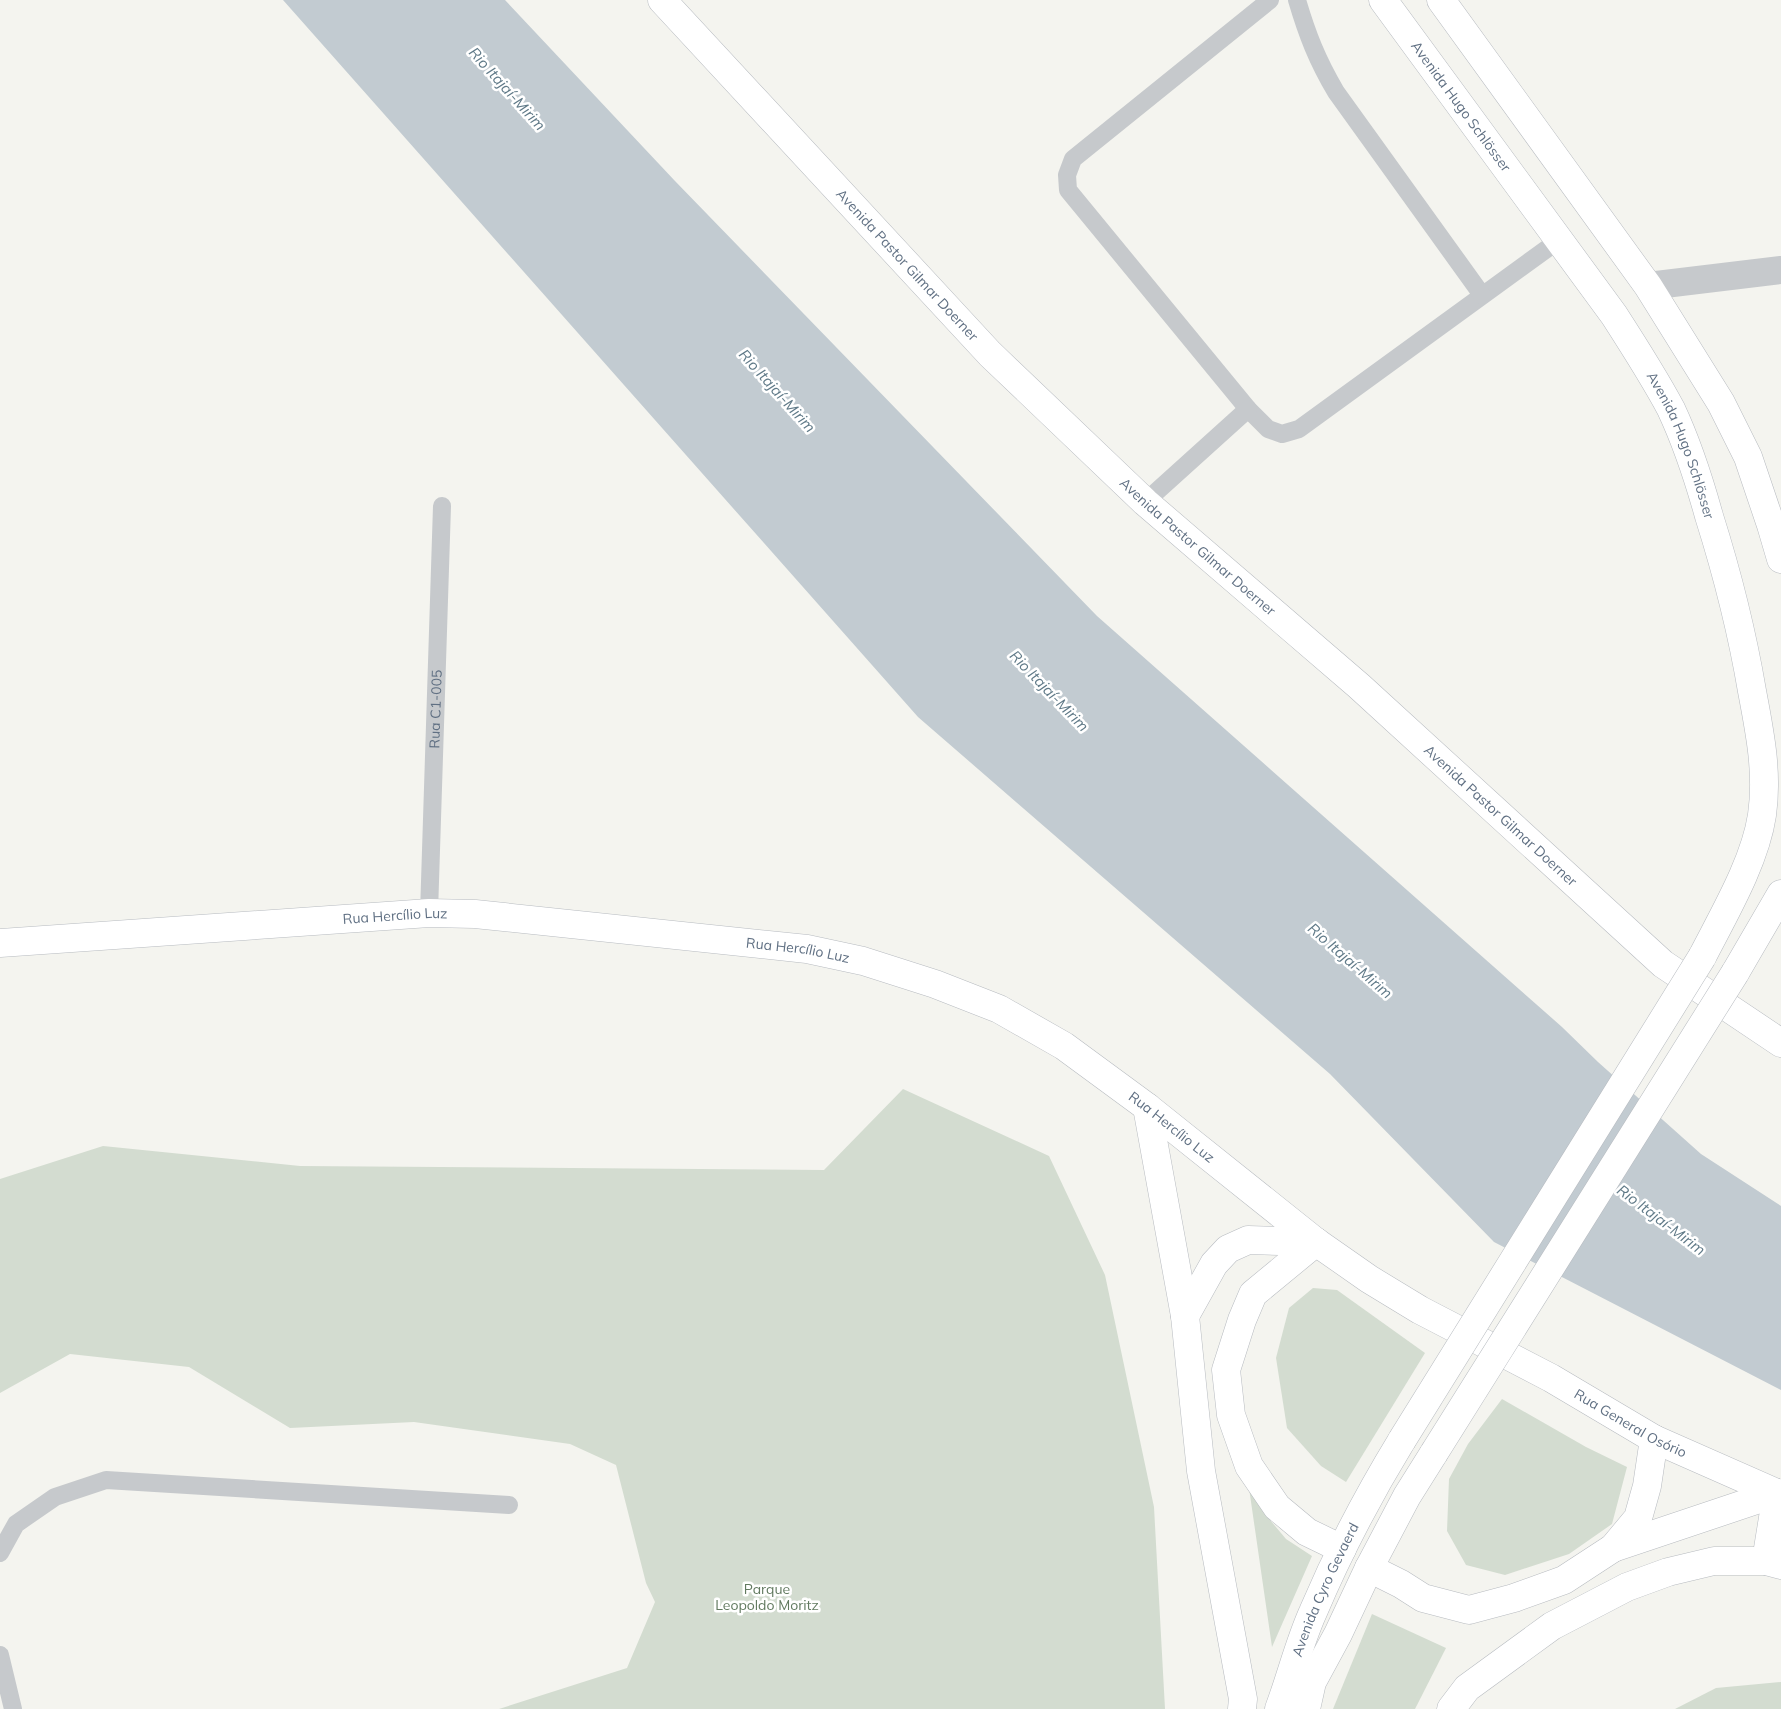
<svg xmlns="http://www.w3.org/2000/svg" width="1781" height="1709" viewBox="0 0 1781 1709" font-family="Mulish,sans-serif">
	<rect width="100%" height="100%" fill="#f4f4ef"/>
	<g fill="#d3dcd0">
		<path d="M903 1089 1049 1156 1105 1275 1154 1507 1165 1709H499L627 1668 655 1602 646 1583 616 1465 570 1444 414 1422 290 1428 189 1367 70 1354 0 1393V1179L103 1146 300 1166 824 1170Z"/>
		<path d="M1313 1288 1337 1290 1425 1353 1346 1482 1321 1466 1287 1428 1276 1358 1289 1308Z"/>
		<path d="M1502 1399 1586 1447 1627 1467 1612 1524 1569 1554 1505 1575 1466 1565 1447 1531 1449 1479 1468 1444Z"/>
		<path d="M1249 1488 1270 1520 1286 1539 1312 1556 1272 1647Z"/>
		<path d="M1372 1614 1446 1648 1415 1709H1333Z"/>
		<path d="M1781 1682V1709H1675L1716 1688Z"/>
	</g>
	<path fill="#c2cbd1" d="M283 0H505L675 181 1097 616 1562 1027 1598 1062 1701 1154 1781 1206V1390L1494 1242 1330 1074 918 717Z"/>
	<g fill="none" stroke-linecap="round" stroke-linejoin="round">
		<defs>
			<g id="secondary">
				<path id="s2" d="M662 0 990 354 1145 502 1359 686 1663 964 1781 1043"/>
				<path id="s3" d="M1383 0 1614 315C1634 346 1654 377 1671 409 1687 443 1699 480 1709 516 1727 573 1742 632 1752 691 1760 733 1768 773 1762 815 1755 862 1724 914 1702 957"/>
				<path d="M1441 0 1648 286 1721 403 1748 457 1771 525 1781 559"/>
				<path id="s4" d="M0 943 429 913 475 914 807 949 863 961 935 984 999 1009 1064 1046 1147 1107 1316 1242 1369 1279 1420 1310 1551 1378 1654 1439 1781 1495"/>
				<path d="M1735 973 1781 894"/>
				<path d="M1147 1107 1185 1316 1201 1471 1243 1699 1242 1709"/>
				<path d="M1316 1242 1253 1294 1242 1320 1226 1370 1231 1415 1249 1466 1277 1507 1307 1532 1342 1549"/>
				<path d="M1185 1316 1214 1264 1228 1249 1248 1240 1316 1242"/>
				<path d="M1613 1548 1777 1493"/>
				<path d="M1766 1561 1777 1493"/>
				<path d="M1369 1568 1401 1584 1423 1598 1469 1610 1514 1598 1564 1580 1613 1548 1638 1518 1647 1486 1654 1439"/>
				<path id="s5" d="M1279 1709C1291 1677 1299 1643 1313 1612 1338 1553 1369 1494 1402 1440"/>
				<path d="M1306 1709 1312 1682 1338 1634 1369 1568 1407 1496 1434 1453"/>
				<path d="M1451 1709 1467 1688 1552 1626 1627 1587 1668 1572 1714 1561H1766L1781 1565"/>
			</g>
		</defs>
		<use href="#secondary" stroke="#b7bbc0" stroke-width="29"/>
		<g stroke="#c6c9cc" stroke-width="18">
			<path d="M1270 0 1073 159 1067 175 1068 190 1248 409 1268 429 1282 434 1299 429 1559 240"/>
			<path d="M1297 0C1307 34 1317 60 1336 92L1482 295"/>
			<path d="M1145 502 1248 409"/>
			<path id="s1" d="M429 913 442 506"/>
			<path d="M0 1553 16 1524 55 1497 106 1480 509 1505"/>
			<path d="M0 1655 13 1709"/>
		</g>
		<path stroke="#c6c9cc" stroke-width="28" d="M1648 286 1781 270"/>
		<use href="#secondary" stroke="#fff" stroke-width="28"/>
		<defs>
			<g id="secondary-bridge">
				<path d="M1402 1440 1702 957"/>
				<path d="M1434 1453 1735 973"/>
			</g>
		</defs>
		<use href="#secondary-bridge" stroke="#b7bbc0" stroke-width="29" stroke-linecap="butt"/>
		<use href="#secondary-bridge" stroke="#fff" stroke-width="28"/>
	</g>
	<g text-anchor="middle" stroke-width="5" stroke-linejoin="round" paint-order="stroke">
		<g font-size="14" fill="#607083" stroke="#fff">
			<text dy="5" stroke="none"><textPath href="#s3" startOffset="132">Avenida Hugo Schlösser</textPath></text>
			<text dy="5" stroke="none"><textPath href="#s2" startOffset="361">Avenida Pastor Gilmar Doerner</textPath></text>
			<text dy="5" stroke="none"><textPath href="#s3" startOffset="538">Avenida Hugo Schlösser</textPath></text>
			<text dy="5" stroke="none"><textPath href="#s2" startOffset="766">Avenida Pastor Gilmar Doerner</textPath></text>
			<text dy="5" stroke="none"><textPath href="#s1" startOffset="204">Rua C1-005</textPath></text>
			<text dy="5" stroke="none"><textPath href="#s2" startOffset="1171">Avenida Pastor Gilmar Doerner</textPath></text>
			<text dy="5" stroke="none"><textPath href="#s4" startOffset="396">Rua Hercílio Luz</textPath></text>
			<text dy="5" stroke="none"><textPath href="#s4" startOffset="801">Rua Hercílio Luz</textPath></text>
			<text dy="5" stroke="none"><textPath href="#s4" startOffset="1221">Rua Hercílio Luz</textPath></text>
			<text dy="5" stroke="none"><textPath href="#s4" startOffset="1769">Rua General Osório</textPath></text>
			<text dy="5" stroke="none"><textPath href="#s5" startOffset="128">Avenida Cyro Gevaerd</textPath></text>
		</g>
		<g font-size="14" fill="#627a60" stroke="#fff">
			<text x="767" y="1594">Parque<tspan x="767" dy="16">Leopoldo Moritz</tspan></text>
		</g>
		<g font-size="15" font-style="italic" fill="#607a88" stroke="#fff">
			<text transform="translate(507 89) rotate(48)" y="5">Rio Itajaí-Mirim</text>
			<text transform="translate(777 391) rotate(48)" y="5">Rio Itajaí-Mirim</text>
			<text transform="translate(1049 691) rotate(46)" y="5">Rio Itajaí-Mirim</text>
			<text transform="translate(1350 961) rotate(41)" y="5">Rio Itajaí-Mirim</text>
			<text transform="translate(1661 1220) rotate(37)" y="5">Rio Itajaí-Mirim</text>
		</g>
	</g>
</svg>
